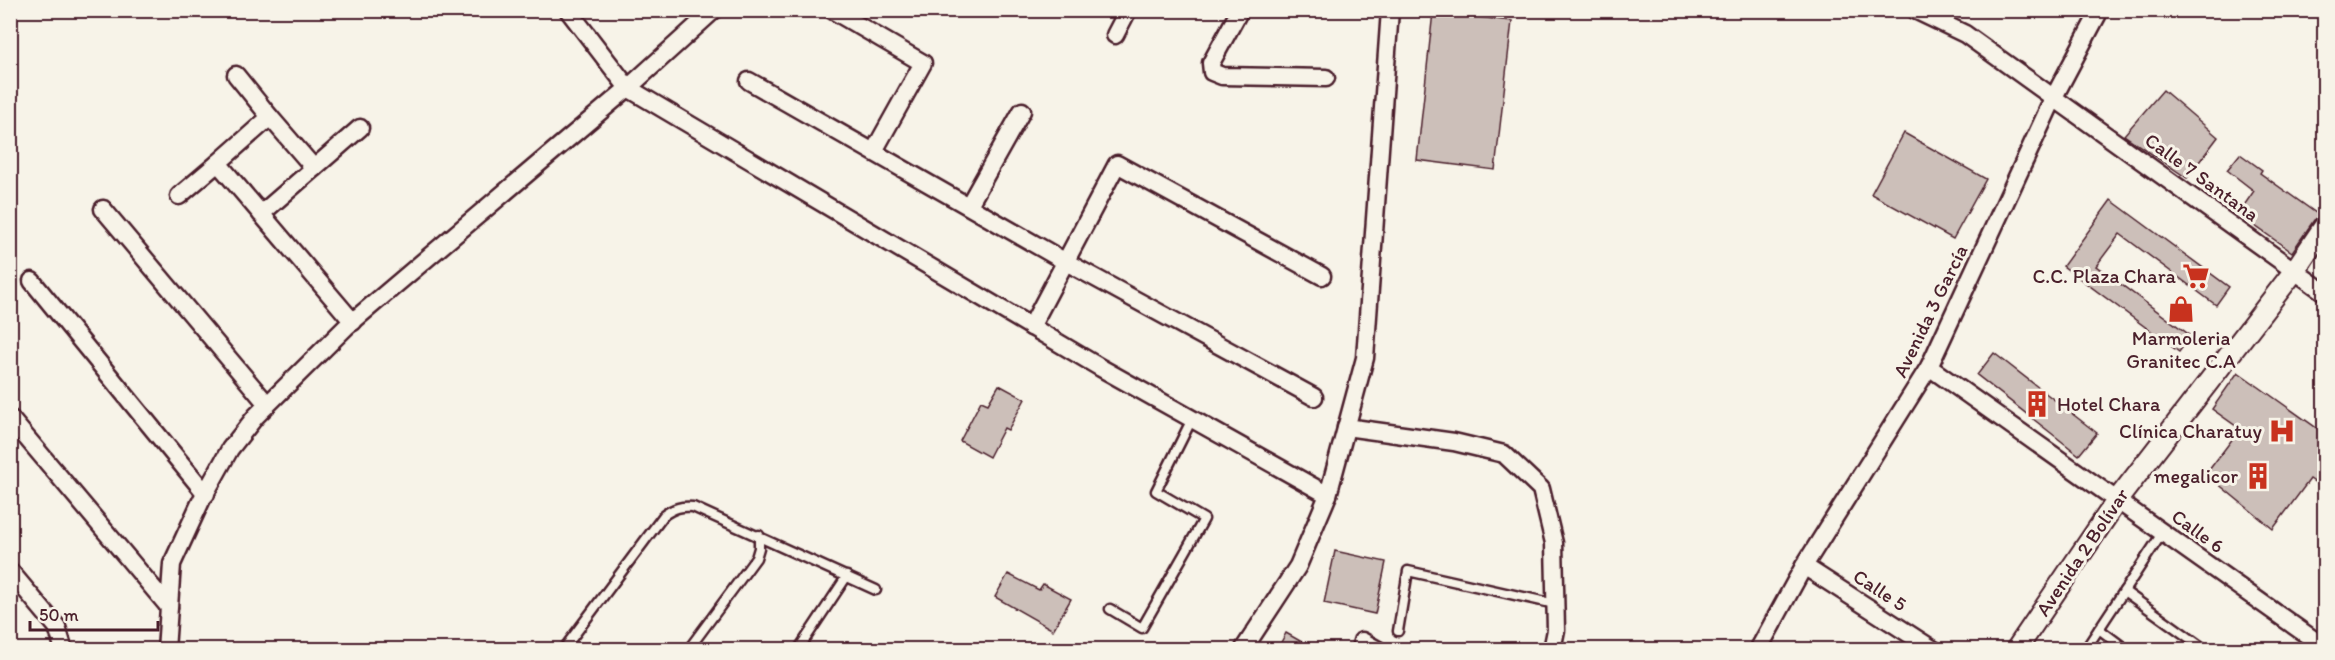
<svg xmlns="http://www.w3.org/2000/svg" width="2335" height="660" viewBox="0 0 2335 660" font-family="Itim,sans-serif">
	<rect width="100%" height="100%" fill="#f7f3e8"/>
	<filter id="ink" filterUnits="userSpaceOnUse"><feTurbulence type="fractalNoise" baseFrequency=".0167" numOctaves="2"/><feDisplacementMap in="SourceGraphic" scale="12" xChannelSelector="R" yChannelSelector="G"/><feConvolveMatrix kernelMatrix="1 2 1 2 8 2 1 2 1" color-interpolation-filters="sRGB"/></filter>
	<g filter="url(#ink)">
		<g fill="#ccbfb9" stroke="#4a1f2b" stroke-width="1.5">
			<path d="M1433 12 1512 21 1495 170 1417 160Z"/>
			<path d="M2163 90 2218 137 2187 178 2124 135Z"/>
			<path d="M1904 133 1986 179 1953 239 1871 194Z"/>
			<path d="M2240 154 2262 170 2260 173 2320 216 2314 220 2292 252 2238 214 2254 191 2227 170Z"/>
			<path d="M2111 200 2229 287 2216 305 2120 234 2096 266 2191 336 2179 352 2063 266Z"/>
			<path d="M1994 353 2097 433 2079 455 1977 375Z"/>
			<path d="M2238 372 2325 434V489L2310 479 2273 529 2206 474 2240 429 2212 409Z"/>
			<path d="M999 385 1025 399 1008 430 1004 428 989 457 960 441 981 401 988 404Z"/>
			<path d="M1335 551 1386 562 1375 614 1324 603Z"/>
			<path d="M1008 574 1039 590 1043 584 1071 599 1053 630 995 597Z"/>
			<path d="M1286 633 1316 650H1277Z"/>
		</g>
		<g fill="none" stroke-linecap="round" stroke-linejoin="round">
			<defs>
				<g id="service">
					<path d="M2124 591 2206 650"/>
					<path d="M1110 609 1142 628 1204 519 1156 491 1192 419"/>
					<path d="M2099 629 2127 650"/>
					<path d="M1398 631 1408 571 1555 604"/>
					<path d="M563 650 664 515C674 508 681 506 693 507L876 590"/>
					<path d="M688 650 756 558 759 548V535"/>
					<path d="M798 650 847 576"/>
					<path d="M2085 650 2163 532"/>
				</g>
				<g id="minor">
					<path d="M568 10 628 88 1101 368 1328 495"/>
					<path d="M832 10 923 63 874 151"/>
					<path d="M1240 10 1211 63 1212 72 1222 76 1326 78"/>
					<path d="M1915 10 1965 34 2324 292"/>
					<path d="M1115 35 1128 10"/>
					<path d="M236 75 270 117"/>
					<path d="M749 81 1066 262 1314 397"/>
					<path d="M314 168 360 128"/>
					<path d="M179 196 218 163"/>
					<path d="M969 205 1022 111"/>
					<path d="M103 209 267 404"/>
					<path d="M261 214 314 168 270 117 218 163 353 322"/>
					<path d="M32 281 206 494"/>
					<path d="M1031 327 1117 164 1322 276"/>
					<path d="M1929 367 2324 647"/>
					<path d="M10 418 169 607"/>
					<path d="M1346 427 1454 442 1504 454 1541 489 1554 543 1556 630 1552 650"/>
					<path d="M1804 566 1934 650"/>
					<path d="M10 571 57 627 64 650"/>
					<path d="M1362 641 1378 650"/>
					<path d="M166 650 172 564 201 501 230 449 256 416 346 327 628 88 714 10"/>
					<path d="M1243 650 1298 566 1328 495 1365 358 1390 10"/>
					<path d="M1758 650 1804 566 1929 367 2054 97 2100 10"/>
				</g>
				<path id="tertiary" d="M2016 650 2118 499 2295 270 2324 227"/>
			</defs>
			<use href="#service" stroke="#4a1f2b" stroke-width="13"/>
			<use href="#minor" stroke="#4a1f2b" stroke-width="21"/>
			<use href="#tertiary" stroke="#4a1f2b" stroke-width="24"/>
			<use href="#service" stroke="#f7f3e8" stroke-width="8"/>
			<use href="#minor" stroke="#f7f3e8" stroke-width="16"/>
			<use href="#tertiary" stroke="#f7f3e8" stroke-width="20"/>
		</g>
	</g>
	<defs>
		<symbol id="supermarket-bare" viewBox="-9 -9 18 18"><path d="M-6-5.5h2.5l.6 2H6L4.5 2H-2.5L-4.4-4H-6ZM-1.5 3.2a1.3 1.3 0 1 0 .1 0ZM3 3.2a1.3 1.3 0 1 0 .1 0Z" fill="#c8321e" stroke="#f7f3e8" stroke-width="2.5" paint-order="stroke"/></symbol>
		<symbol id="shop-bare" viewBox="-9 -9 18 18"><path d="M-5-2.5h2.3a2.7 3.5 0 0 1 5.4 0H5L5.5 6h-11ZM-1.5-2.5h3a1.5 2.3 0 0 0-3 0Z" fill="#c8321e" stroke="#f7f3e8" stroke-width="2.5" paint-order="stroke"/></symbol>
		<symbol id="building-bare" viewBox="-9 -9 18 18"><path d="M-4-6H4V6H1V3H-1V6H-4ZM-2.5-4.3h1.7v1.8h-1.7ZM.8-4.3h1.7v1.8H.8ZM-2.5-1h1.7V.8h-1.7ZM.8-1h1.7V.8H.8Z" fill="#c8321e" stroke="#f7f3e8" stroke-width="2.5" paint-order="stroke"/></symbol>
		<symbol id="hospital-bare" viewBox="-9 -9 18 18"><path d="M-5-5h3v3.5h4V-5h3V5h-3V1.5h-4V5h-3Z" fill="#c8321e" stroke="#f7f3e8" stroke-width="2.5" paint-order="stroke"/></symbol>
	</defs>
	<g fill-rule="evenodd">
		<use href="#supermarket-bare" x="2177" y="257" width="38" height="38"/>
		<use href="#shop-bare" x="2162" y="290" width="38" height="38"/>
		<use href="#building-bare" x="2018" y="385" width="38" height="38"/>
		<use href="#hospital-bare" x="2263" y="412" width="38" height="38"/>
		<use href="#building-bare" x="2239" y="457" width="38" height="38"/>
	</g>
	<g text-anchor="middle" stroke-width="6" stroke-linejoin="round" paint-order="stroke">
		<g font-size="20" fill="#4a1f2b" stroke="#f7f3e8">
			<text transform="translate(2202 177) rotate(36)" y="7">Calle 7 Santana</text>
			<text transform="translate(1930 311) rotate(-64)" y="7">Avenida 3 García</text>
			<text transform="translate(2198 531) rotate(36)" y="7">Calle 6</text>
			<text transform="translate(2082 552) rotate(-56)" y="7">Avenida 2 Bolívar</text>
			<text transform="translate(1880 590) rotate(33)" y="7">Calle 5</text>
		</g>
		<g font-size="20" fill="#4a1f2b" stroke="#f7f3e8" text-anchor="end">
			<text x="2176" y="283">C.C. Plaza Chara</text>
			<text x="2181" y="345" text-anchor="middle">Marmoleria<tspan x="2181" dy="23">Granitec C.A</tspan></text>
			<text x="2057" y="411" text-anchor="start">Hotel Chara</text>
			<text x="2262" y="438">Clínica Charatuy</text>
			<text x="2238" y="483">megalicor</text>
		</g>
	</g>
	<rect width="2335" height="660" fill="none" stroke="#f7f3e8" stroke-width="36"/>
	<rect x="18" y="18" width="2299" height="624" fill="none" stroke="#4a1f2b" stroke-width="2" filter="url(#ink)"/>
	<path d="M30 621v9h128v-9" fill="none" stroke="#4a1f2b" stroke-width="3"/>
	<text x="39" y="621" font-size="18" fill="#4a1f2b" stroke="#f7f3e8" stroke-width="4.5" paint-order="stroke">50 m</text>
</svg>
